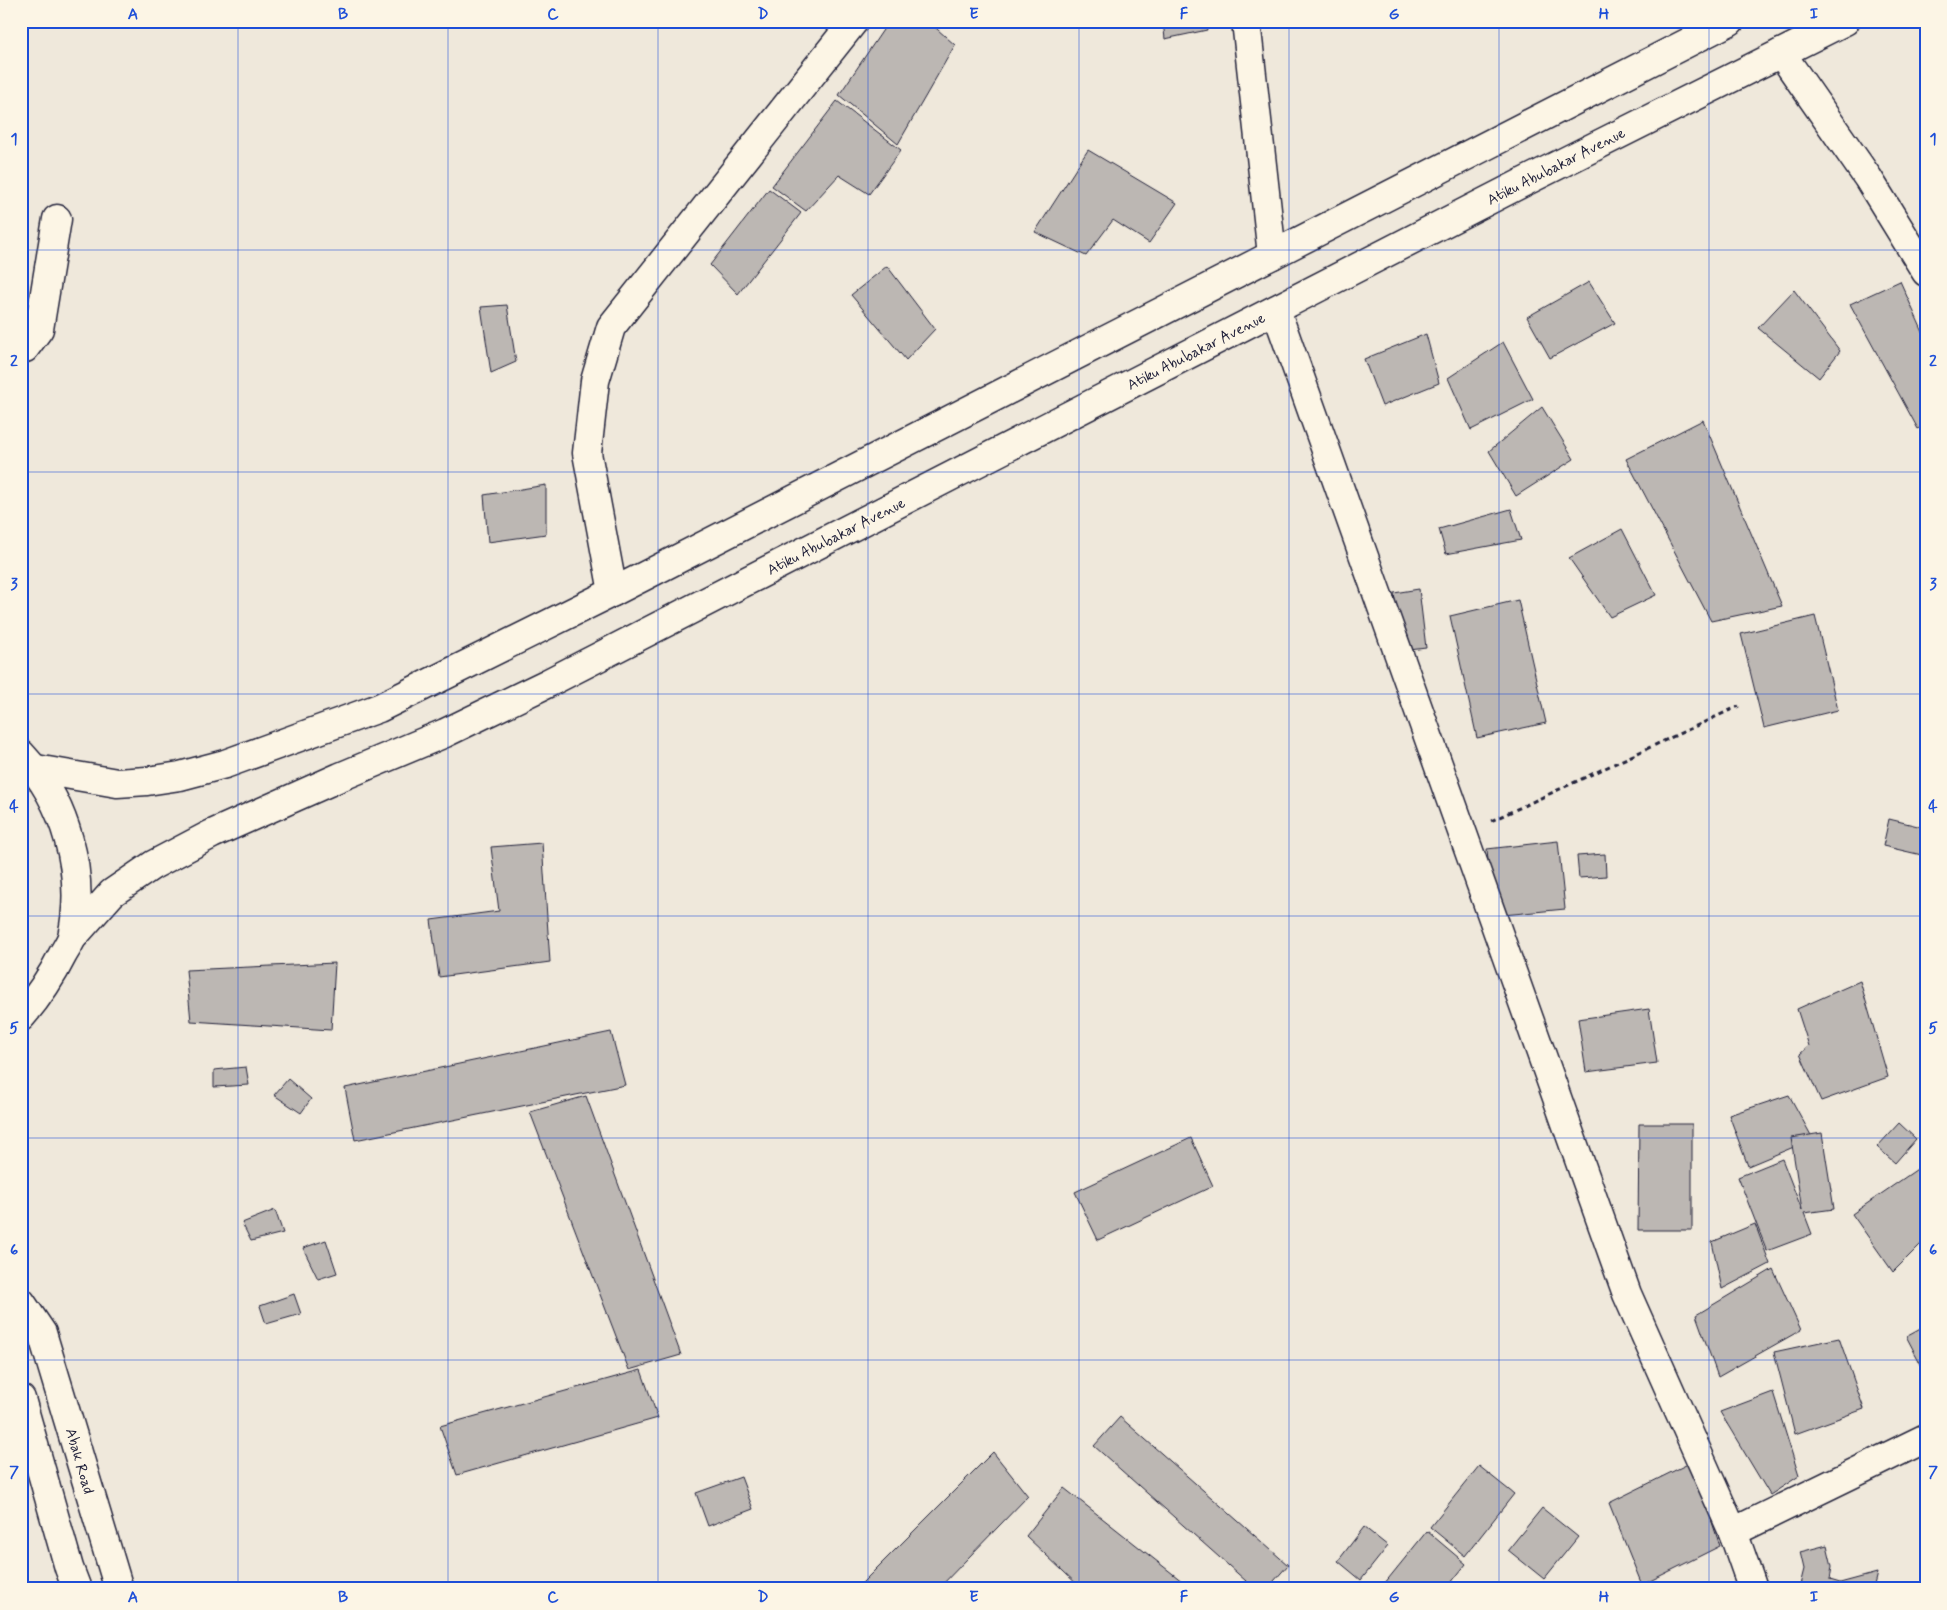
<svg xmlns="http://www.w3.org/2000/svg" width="1947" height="1610" viewBox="0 0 1947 1610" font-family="Mynerve,sans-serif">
	<rect width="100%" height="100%" fill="#efe8db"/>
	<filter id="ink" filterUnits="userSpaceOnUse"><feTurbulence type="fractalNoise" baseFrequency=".02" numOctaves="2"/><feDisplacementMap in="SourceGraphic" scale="10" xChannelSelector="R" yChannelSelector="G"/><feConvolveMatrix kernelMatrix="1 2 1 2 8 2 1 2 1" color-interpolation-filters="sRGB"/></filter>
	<g filter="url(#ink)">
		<g fill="#bcb7b3" stroke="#22223b">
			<path d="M889 21H928L955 45 898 144 839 95Z"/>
			<path d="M1163 21H1205L1207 30 1165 39Z"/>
			<path d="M837 101 901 150 869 194 839 175 806 211 772 186Z"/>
			<path d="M1088 150 1177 203 1149 243 1113 220 1086 256 1035 232Z"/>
			<path d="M769 189 801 213 738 294 710 265Z"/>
			<path d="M887 266 935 329 906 360 851 295Z"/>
			<path d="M1900 281 1926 339V423L1918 429 1850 304Z"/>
			<path d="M1589 282 1615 323 1550 358 1527 317Z"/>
			<path d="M1794 290 1840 351 1819 378 1758 328Z"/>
			<path d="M507 305 516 362 491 373 481 307Z"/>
			<path d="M1426 334 1439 383 1382 406 1364 359Z"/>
			<path d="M1503 342 1533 399 1471 430 1448 378Z"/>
			<path d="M1542 407 1574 459 1516 496 1489 451Z"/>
			<path d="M1703 420 1782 606 1711 621 1626 459Z"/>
			<path d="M546 485V534L488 542 484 495Z"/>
			<path d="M1511 509 1521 540 1446 554 1439 529Z"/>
			<path d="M1622 529 1656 595 1610 617 1569 558Z"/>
			<path d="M1419 589 1426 648 1401 651 1394 593Z"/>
			<path d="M1518 600 1546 723 1477 738 1450 616Z"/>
			<path d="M1815 616 1838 710 1764 728 1741 634Z"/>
			<path d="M1889 819 1926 828V856L1883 846Z"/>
			<path d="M1558 841 1565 909 1493 916 1487 849Z"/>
			<path d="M542 843 550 962 439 977 431 920 499 911 491 847Z"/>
			<path d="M1605 854 1606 876 1579 878 1577 856Z"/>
			<path d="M335 963 331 1030 191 1021 186 970Z"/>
			<path d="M1860 981 1888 1077 1821 1101 1800 1054 1809 1046 1797 1009Z"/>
			<path d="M1649 1009 1657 1063 1586 1072 1578 1019Z"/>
			<path d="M611 1032 625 1085 355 1140 345 1088Z"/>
			<path d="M246 1067 249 1085 214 1087V1070Z"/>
			<path d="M288 1079 311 1099 301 1113 274 1095Z"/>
			<path d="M1789 1095 1813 1139 1748 1166 1729 1115Z"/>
			<path d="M586 1096 681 1355 629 1370 530 1112Z"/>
			<path d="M1899 1123 1916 1139 1895 1163 1877 1147Z"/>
			<path d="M1639 1124H1692V1230H1638Z"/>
			<path d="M1822 1133 1834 1209 1804 1213 1812 1234 1767 1251 1738 1177 1782 1159 1802 1210 1791 1138Z"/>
			<path d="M1191 1138 1213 1186 1098 1240 1075 1192Z"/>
			<path d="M1926 1163V1239L1893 1272 1852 1214Z"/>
			<path d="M275 1210 283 1233 251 1241 242 1223Z"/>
			<path d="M1755 1224 1770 1264 1722 1289 1712 1242Z"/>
			<path d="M326 1240 337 1273 318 1279 303 1248Z"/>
			<path d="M1773 1269 1801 1330 1718 1377 1696 1315Z"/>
			<path d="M294 1294 301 1314 266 1324 260 1306Z"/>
			<path d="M1926 1325V1374L1906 1336Z"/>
			<path d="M1839 1338 1864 1409 1795 1434 1774 1352Z"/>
			<path d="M641 1370 658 1418 457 1475 440 1426Z"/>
			<path d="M1773 1392 1799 1476 1770 1495 1720 1412Z"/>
			<path d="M1120 1417 1288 1565 1267 1589H1255L1094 1446Z"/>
			<path d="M993 1452 1028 1496 938 1589H856Z"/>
			<path d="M1692 1462 1720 1546 1642 1585 1609 1503Z"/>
			<path d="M1479 1466 1514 1494 1465 1556 1430 1527Z"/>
			<path d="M741 1477 753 1509 708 1526 696 1493Z"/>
			<path d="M1064 1488 1192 1589H1082L1026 1536Z"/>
			<path d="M1542 1508 1578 1537 1544 1579 1508 1550Z"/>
			<path d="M1364 1527 1388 1546 1361 1580 1338 1561Z"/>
			<path d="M1427 1531 1466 1564 1446 1589H1380Z"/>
			<path d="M1827 1545 1832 1566 1830 1580 1840 1583 1877 1573 1873 1589H1799L1804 1569 1800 1552Z"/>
		</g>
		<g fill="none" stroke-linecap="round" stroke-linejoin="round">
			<defs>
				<g id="minor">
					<path d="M1246 21 1272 255"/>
					<path d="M1781 53 1868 178 1926 272"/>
					<path d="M1276 310 1627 1294 1733 1532 1753 1589"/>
					<path d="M21 348H25L39 329 57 219"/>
					<path d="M613 592 587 453 595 381 611 327 854 21"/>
					<path d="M1733 1532 1926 1438"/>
				</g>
				<g id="major">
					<path d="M36 769 117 783 147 781 180 776 225 764 379 708 613 592 1730 21"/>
					<path d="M72 938 112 893 153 865 212 834 340 777 445 733 548 683 1522 183 1845 21"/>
				</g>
				<g id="highway">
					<path d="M21 754C66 801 86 873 72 937 70 943 66 949 63 954 51 978 39 996 21 1017"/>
					<path d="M21 1302 42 1333 119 1589"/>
					<path d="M21 1399 69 1568 77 1589"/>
				</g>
			</defs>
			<use href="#minor" stroke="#22223b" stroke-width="31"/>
			<use href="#major" stroke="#22223b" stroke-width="31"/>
			<use href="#highway" stroke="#22223b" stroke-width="31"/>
			<path stroke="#22223b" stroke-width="3" stroke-dasharray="5 4" stroke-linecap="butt" d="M1491 821 1739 706"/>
			<use href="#minor" stroke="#fcf5e5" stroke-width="28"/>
			<use href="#major" stroke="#fcf5e5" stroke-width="28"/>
			<use href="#highway" stroke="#fcf5e5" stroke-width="28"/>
		</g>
	</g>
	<path fill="none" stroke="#1d4ed8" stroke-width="1" stroke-opacity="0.55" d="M238 21V1589M448 21V1589M658 21V1589M868 21V1589M1079 21V1589M1289 21V1589M1499 21V1589M1709 21V1589M21 250H1926M21 472H1926M21 694H1926M21 916H1926M21 1138H1926M21 1360H1926"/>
	<g text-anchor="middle" stroke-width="4" stroke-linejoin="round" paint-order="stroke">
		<g font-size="15" fill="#22223b" stroke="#fcf5e5">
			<text transform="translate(1556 166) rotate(-27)" y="5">Atiku Abubakar Avenue</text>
			<text transform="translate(1196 351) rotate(-27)" y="5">Atiku Abubakar Avenue</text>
			<text transform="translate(836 536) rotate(-27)" y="5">Atiku Abubakar Avenue</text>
			<text transform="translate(80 1461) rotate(74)" y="5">Abak Road</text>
		</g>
	</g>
	<rect width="1947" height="1610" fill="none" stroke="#fcf5e5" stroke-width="55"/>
	<rect x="28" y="28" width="1892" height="1554" fill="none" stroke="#1d4ed8" stroke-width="2"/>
	<g font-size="16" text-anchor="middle" font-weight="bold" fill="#1d4ed8">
		<text x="133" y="19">A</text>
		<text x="343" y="19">B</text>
		<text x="553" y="19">C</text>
		<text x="763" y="19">D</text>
		<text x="974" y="19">E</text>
		<text x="1184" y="19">F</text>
		<text x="1394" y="19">G</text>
		<text x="1604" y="19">H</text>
		<text x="1814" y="19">I</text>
		<text x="14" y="144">1</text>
		<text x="1933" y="144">1</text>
		<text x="14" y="366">2</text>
		<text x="1933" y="366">2</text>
		<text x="14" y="589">3</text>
		<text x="1933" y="589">3</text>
		<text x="14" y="811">4</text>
		<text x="1933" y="811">4</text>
		<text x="14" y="1033">5</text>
		<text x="1933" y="1033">5</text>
		<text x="14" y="1255">6</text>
		<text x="1933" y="1255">6</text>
		<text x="14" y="1477">7</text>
		<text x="1933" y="1477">7</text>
		<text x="133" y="1602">A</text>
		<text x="343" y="1602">B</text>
		<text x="553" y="1602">C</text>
		<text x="763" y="1602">D</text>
		<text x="974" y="1602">E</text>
		<text x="1184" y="1602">F</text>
		<text x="1394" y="1602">G</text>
		<text x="1604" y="1602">H</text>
		<text x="1814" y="1602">I</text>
	</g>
</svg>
